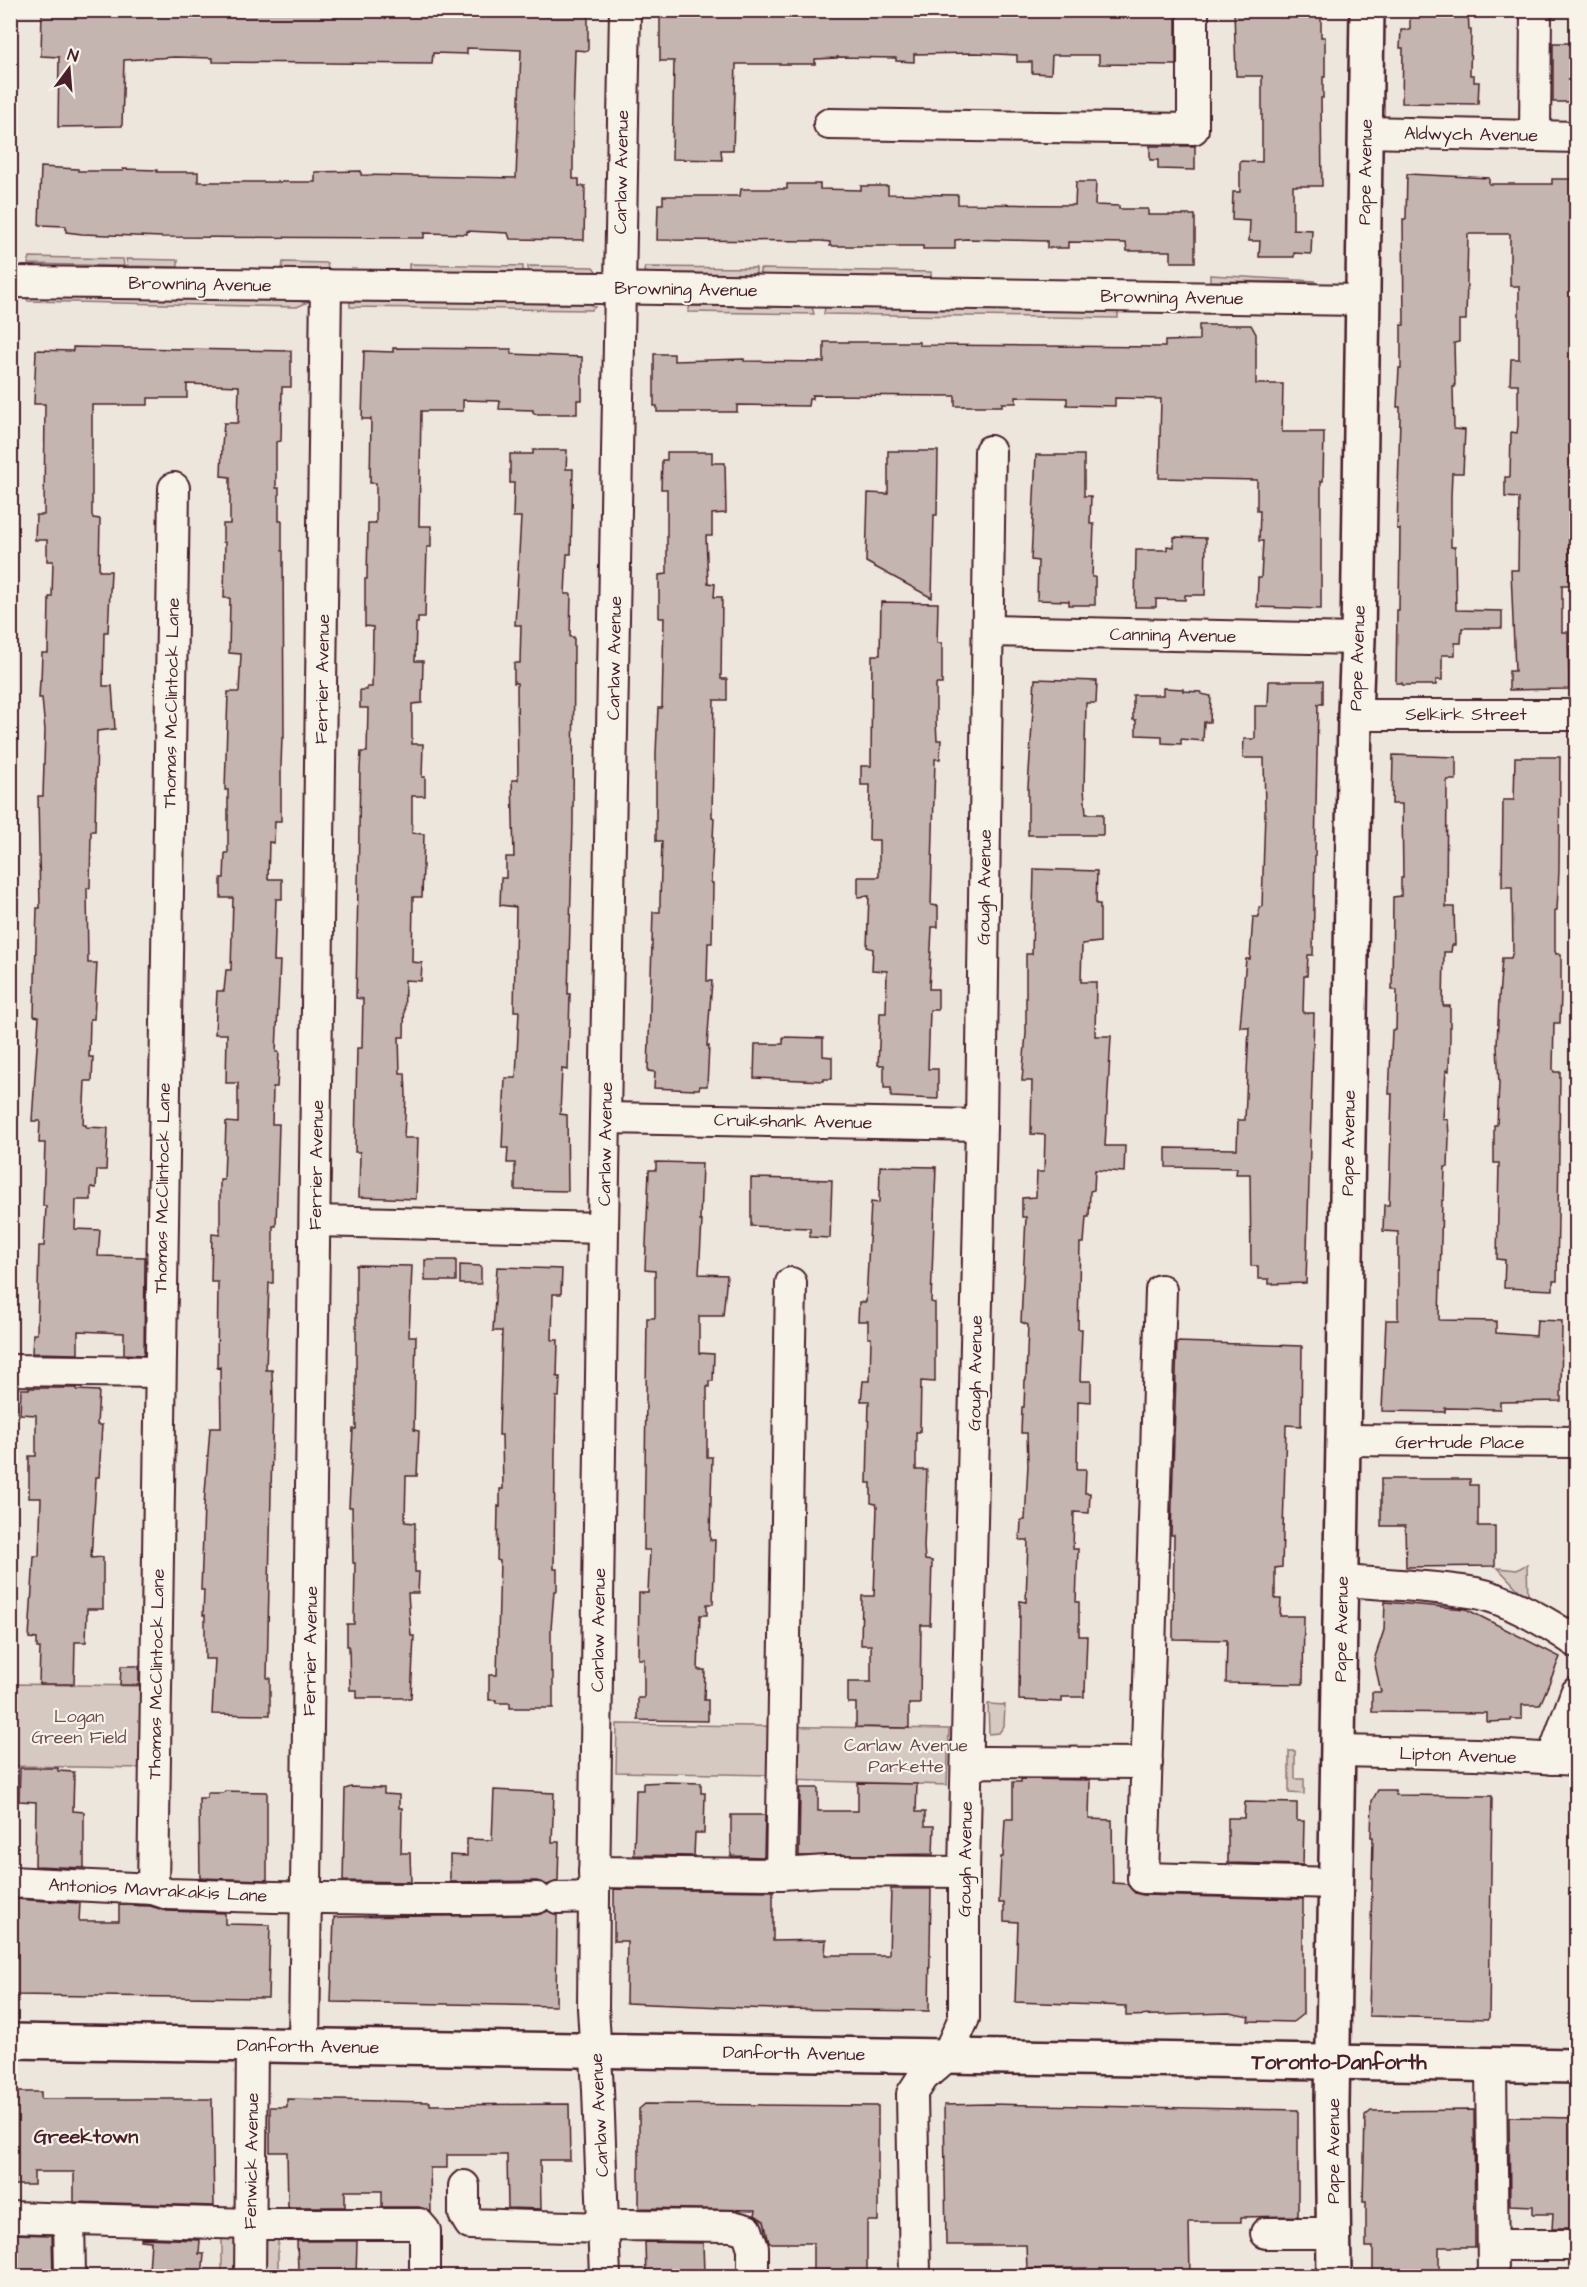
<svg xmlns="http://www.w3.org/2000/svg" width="1587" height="2287" viewBox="0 0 1587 2287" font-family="'Architects Daughter',sans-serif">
	<rect width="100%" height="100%" fill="#ece6dd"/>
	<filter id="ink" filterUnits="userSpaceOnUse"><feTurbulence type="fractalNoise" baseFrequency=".0167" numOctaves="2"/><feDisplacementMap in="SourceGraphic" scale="12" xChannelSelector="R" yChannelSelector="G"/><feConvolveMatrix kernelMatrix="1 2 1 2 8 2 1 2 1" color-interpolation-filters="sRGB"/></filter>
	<g filter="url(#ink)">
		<g fill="#d5c9c2" stroke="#907476" stroke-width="1.5">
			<path d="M30 257 123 259 124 266 28 264Z"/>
			<path d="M126 259 178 260V267L128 266Z"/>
			<path d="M283 262 327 263 328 269H282Z"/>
			<path d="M409 264 523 266V274L409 271Z"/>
			<path d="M528 266 593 267 596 271 590 273 528 274Z"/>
			<path d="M645 267 756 268V274L648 273 644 271Z"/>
			<path d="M760 269 931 272V277L760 275Z"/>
			<path d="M1210 275 1315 281V282L1210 281Z"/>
			<path d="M26 296 295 300 306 303 297 307 28 301Z"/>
			<path d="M354 301 589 304 595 307 591 310 350 307V302Z"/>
			<path d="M690 306 812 307 814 314 688 312Z"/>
			<path d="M825 307 1118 312V318L824 314Z"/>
			<path d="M1527 1564 1528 1600 1498 1568 1517 1570Z"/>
			<path d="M11 1684 144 1686 147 1768 11 1766Z"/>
			<path d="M988 1704 1005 1705 1004 1726 999 1733 989 1734Z"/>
			<path d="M617 1724 949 1729 947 1785 789 1780 775 1775 616 1772Z"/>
			<path d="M1289 1751H1295V1779H1304V1794L1289 1793Z"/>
			<path d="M278 2225V2276H264V2229Z"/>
			<rect x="222" y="2226" width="15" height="50"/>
		</g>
		<g fill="#c4b5b0" stroke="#4a1f2b" stroke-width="1.5">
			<path d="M42 10H588V51L575 50 573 120V179H579V186H585L584 240 510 239 508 233 467 231V234L424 233V238L162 237 82 234 66 232V226L39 225 41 167 78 169V171H123V169L157 170V172H198V182H315V172L361 171V175L516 178 521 50 467 48V54L433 53 432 64 213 62V58L175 57 124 60 122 126 58 127 59 57 41 56Z"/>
			<path d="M660 10H1176V65L1099 64V55H1052L1051 74 1032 73V62H1017V55L976 53 914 54V62L896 61V58L837 57V58L815 59V64H736L733 150H721L722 160 672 159 674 61H660Z"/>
			<path d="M1234 10H1321V37H1325V77H1323V98H1321L1322 186H1293V229L1312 230 1311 254 1294 253V257H1259L1260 241H1249L1250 221 1232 220 1233 192H1240V161L1262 162V76H1236Z"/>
			<path d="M1410 10H1468L1469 30H1471L1470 75H1474V82H1479L1478 104 1402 103 1403 48H1400L1401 30H1410Z"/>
			<rect x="1553" y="43" width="23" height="59"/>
			<path d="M1150 146H1195V170L1158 169V160H1150Z"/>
			<path d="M1407 174 1489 178V184H1552V179H1576L1571 421V522H1569V585H1562V632H1568L1569 689 1509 690V671H1515L1511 570H1518L1519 498 1505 497V477H1510L1511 432 1517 433 1518 425V384H1510L1511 359H1519V286H1510V234H1468L1466 320H1459V342L1454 343 1455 387H1453L1454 429 1465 430 1463 473H1452L1451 497V547H1455L1456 610 1502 611V628H1462L1461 643H1455V655H1442V680H1436V685H1402V683H1396L1397 610H1399L1400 529H1397L1400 418V407H1397L1399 368H1401V325H1404L1403 219H1406Z"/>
			<path d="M1076 182H1096L1095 205 1119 206V209H1148V215H1195V262H1171V251H1127L1126 243 1068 242V248H1047V241L966 239 955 240V249H923V246H830V242L821 241 657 240 658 204H663V196H740L741 189H787V184H820V189L861 190V186H888V194L958 195V204L1075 205Z"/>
			<path d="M1199 325H1251L1256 334V384H1283L1282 432H1324L1323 481H1321V609L1257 607 1258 578H1261L1263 541H1259L1260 511H1257V480L1159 478 1161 399 1115 398V406L1067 405V398L1016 397V403H1002V406H955V396L812 395V399H809L808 406 737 405V412H657V406H654V354H674V361L744 359V361L824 362V342H919V345L1165 347V341L1199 340Z"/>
			<path d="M73 347 291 351V387H282L281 441 276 442V488H279V521H282V551H283L284 738H282L281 765V821H275L274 843 269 842 268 879H282V899H276L274 961H280L276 1052H279L277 1087H273L272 1124H279L276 1226H273V1283H269L266 1370H272L273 1399 267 1678H270V1715L212 1714 215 1659H205V1615H203L204 1590H201L204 1506 210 1428H221L220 1367 217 1368 218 1282H211L212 1234 220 1235V1180H224L226 1122 238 1123V1083H226L227 1034H215L217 991H224L226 970H231L233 898H221V878H224L225 853H228V790H225L228 692H239L241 654 229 653 230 598H224L225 542H223V524H230V477L221 476 222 446 224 423H238L239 386 187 384V398H148V405H92V515L93 518 100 519 99 571H111L108 632H104L103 686H112L115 729 97 731 95 831H91L90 888H87L88 963H97L94 1019H90L89 1057H93L92 1081H85L83 1125H86V1127L108 1128 106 1170H97L96 1188 91 1187V1200H76L75 1229 100 1230 98 1256 145 1257 144 1355 124 1354V1333L78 1331V1354L32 1353 33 1334H37L39 1246H44L46 1206H43L45 1143H39L40 1121H32L39 1017 34 1016 37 908H40L38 796H43L45 730 42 698H39L40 680H41L42 653H48L49 597H52L53 561H47V540H35L36 515H44L45 404H34L36 350 73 351Z"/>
			<path d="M393 348 511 349V354L582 357V400H577V414H536L533 412V410L499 409 500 401 463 400V411H421L419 526H431V547H427L425 617H418V623H416L415 661H423L422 703 412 704V744H423L422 777H425V796H412V833L424 834 422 897H413L412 962 422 963 421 981 405 980 404 1037H399L400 1073H405L406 1095 404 1138H418L416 1199 359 1197 360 1152H355L357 1048H362L363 999 356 998 360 769 361 752H367L368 708H360V690H367V687H372L373 627 365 626V579H367L368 523H376V483H370L371 419H362L364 351 393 352Z"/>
			<path d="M533 450H567L566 469H573L571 554H567L565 594H571L570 637H574L573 823 568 994H570L568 1070 562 1069 560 1114 567 1115 568 1191 515 1190V1163H507L508 1148H502L505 1078H516L519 1011H514L516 907 500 905 501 878H506V857H514L512 780H518L517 683H514V663H520L521 625H515L521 517H513L514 483H510V454H533Z"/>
			<path d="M888 451H938L937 515H934L932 598 866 562 868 493 888 494Z"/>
			<path d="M667 452H712V463H725L726 513 712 514V536H706L708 583 715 584 714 597H722L721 679H727V700H714L712 817 714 818 711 883H713L712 943H708L707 981H712L707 1046H709L707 1086H700L699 1089H694V1090L654 1088 655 1072 648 1071 653 912H660V901L662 841H656V753L658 708H662L664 618H659V575L667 574V489H661L662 460H667Z"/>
			<path d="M1036 455H1084V496H1091L1090 524H1094L1092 577H1095V605H1069V601L1037 600 1038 561 1031 560Z"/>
			<path d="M1174 537 1206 538 1205 595H1185V600L1156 599V607H1135L1136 550H1167V546L1174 547Z"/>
			<path d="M881 602 938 603 937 643H942V684H936V722L937 740H941L940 759H935L931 905 938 906V927H932L929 989H938V1010H930L928 1069H938V1099L891 1097V1088H884V1065H878L879 1044 880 1013H886L887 971 872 970 873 949 867 947 869 896 858 897V877H879V840H869L870 785H861V766H871L872 655H880Z"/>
			<path d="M1035 679 1097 681 1096 703H1086L1084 788 1086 814H1103V835H1028V787Z"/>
			<path d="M1269 681H1323V704H1318L1313 955H1308L1307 976H1304L1303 1013H1314L1306 1283 1269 1284V1279H1258V1266H1251L1250 1174H1236L1237 1168 1166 1167V1148L1237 1149 1238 1120H1245L1249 1027H1240L1246 959H1250L1253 917H1259V907H1262L1265 811 1264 758H1243L1244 739H1255V706H1268Z"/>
			<path d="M1163 688 1183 689V691L1201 692V694L1211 696 1210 722H1204L1203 741 1181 739V744L1162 743V736L1136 735V720H1133V695H1163Z"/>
			<path d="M1393 755 1456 757V780H1447L1446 907H1454L1455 945H1452L1451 952H1444L1443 1006H1450V1036L1449 1071 1446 1070 1443 1119 1448 1120 1449 1136 1448 1167H1445L1444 1200H1442L1439 1320 1496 1321V1333L1536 1336 1537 1320 1562 1321 1561 1401 1500 1402V1409L1445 1408V1412L1382 1411 1386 1320H1398V1232L1383 1231 1384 1205H1389L1392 1094H1389L1391 1053 1392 1030H1396L1397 990H1392L1393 897 1401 896V878H1403L1402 804H1392Z"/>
			<path d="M1515 757H1560L1559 870 1557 910H1555V951L1556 954H1561V992L1560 1023H1554L1553 1069 1554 1072H1560L1559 1148 1557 1281H1553V1290L1504 1288 1505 1260 1497 1259 1499 1163H1494V1125H1497L1499 1084 1497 1046 1499 997 1502 958H1511L1513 951 1512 887H1502L1503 800H1514Z"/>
			<path d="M1034 869 1097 871 1096 904H1100V942L1082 944 1081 982H1096L1095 1036H1111L1105 1146H1125L1124 1172 1095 1170 1094 1190 1090 1191 1089 1217H1086L1084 1243H1080L1078 1329H1082L1080 1381H1091V1402L1078 1401 1077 1469H1086L1085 1493H1090L1089 1513 1074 1512 1073 1549H1078L1076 1602H1079V1636H1087L1085 1691H1084V1697H1062V1702L1019 1700 1020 1601 1026 1602 1028 1540H1020L1021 1520H1025L1028 1465 1027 1433H1021L1022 1407H1024L1025 1380H1026L1028 1325 1021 1322 1026 1217H1022V1198L1036 1197 1037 1172H1044L1045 1135 1031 1134 1032 1081H1022L1026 1033V954H1032Z"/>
			<path d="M783 1037 823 1038V1056L832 1057V1079H824V1081L754 1078 755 1044H783Z"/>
			<path d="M656 1162 702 1163 700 1221H702L699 1274 727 1275 723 1316H699V1353L714 1354 713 1381H709V1387H707V1457H712L710 1540H715L713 1604H707V1615H700L698 1670H705L704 1700H708V1721L638 1720V1698H644V1659H638L639 1593H648L650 1550H644L647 1318H655V1271L645 1270 649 1170H656Z"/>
			<path d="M880 1166 936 1167 931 1302 935 1303V1382L921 1381 920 1432H916V1470H927L924 1547 925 1560 932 1561 930 1625H921L920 1704H909V1728L856 1727V1703H848V1682H871V1645H861L862 1596H874L877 1507 876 1504 871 1503V1483H867L869 1401H861L863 1381H870L871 1338H868V1321H858L859 1302H866L871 1202 879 1203Z"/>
			<path d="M751 1178 832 1180 830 1238 810 1237V1228L751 1226Z"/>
			<rect x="425" y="1260" width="31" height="21"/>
			<path d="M356 1265 412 1266 409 1336H416L414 1430 419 1431 417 1476H406L405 1522 415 1523V1572H419L418 1593H408L411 1636H414L411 1698H357V1690H350L349 1646H347V1624H354L355 1563H353L352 1507H349L353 1429H356Z"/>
			<path d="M460 1265 481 1266V1284H460Z"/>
			<path d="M497 1267 562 1269 561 1294H553L552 1340H558L557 1377H560L559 1397H556L555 1452 554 1569H557V1591H554L551 1629V1672H553V1708H510V1703H496V1700H489V1675H497L500 1561 497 1560 498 1506 500 1507V1489H503L502 1435H499L502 1331H493Z"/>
			<path d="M1177 1342 1302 1346 1301 1426 1286 1425 1282 1567 1275 1568V1599H1281L1280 1616H1304L1303 1684 1226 1683 1227 1640 1173 1639 1174 1535H1171Z"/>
			<path d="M29 1388H77V1390L99 1391 97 1425H102L99 1477H96L95 1497 91 1558 103 1557V1609H87L86 1642H75L74 1684H39L40 1648H37V1639L29 1638 34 1556H39L41 1498H29V1456H36V1415L20 1414 21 1389H29Z"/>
			<path d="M1381 1479H1470V1485H1478V1526H1495V1566L1406 1567 1405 1526H1381Z"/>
			<path d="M1385 1602 1466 1609 1560 1657 1540 1705H1522V1719H1511V1721L1487 1722V1713L1372 1712V1692H1381L1374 1660 1384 1630Z"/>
			<path d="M121 1666H139V1685H120Z"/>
			<path d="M20 1768H58V1771L74 1772 73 1811 84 1812V1868L35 1866 36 1802 19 1801Z"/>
			<path d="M1021 1779 1090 1780 1089 1819 1112 1820 1113 1883 1127 1884 1135 1893 1143 1895 1303 1899V2014L1293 2022 1248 2021 1249 2017 1229 2013 1126 2016V2006L1015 2002 1018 1922 1004 1921V1903H999L1000 1879 1001 1857H1003L1005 1819H1013V1782H1021Z"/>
			<path d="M666 1782 701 1783V1793H705L704 1833H695L694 1856 634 1855 636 1790H643V1783Z"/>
			<path d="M858 1783 917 1784 916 1812H925V1826H934L933 1854 799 1856 800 1788H818V1811H858Z"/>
			<path d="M351 1787 384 1788V1794L399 1795V1808H402L401 1853H410L411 1882 343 1881 345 1789Z"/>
			<path d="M494 1790 554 1793 552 1842H559L558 1881 547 1885 537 1881 450 1882V1855L467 1856V1839L492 1840Z"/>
			<path d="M1378 1790H1395L1396 1795 1492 1796 1489 2019 1369 2016 1373 1837H1371L1372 1801Z"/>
			<path d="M225 1791 267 1792V1880L200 1878 199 1798H207V1793H223Z"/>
			<path d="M1245 1802 1297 1803V1821H1304L1303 1865 1228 1863V1818H1244Z"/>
			<path d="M731 1815H765L764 1857 731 1856Z"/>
			<path d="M614 1889 773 1891V1941L826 1940 825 1955H889L891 1889H931L929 2011 774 2009 626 2003 627 1941H614Z"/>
			<path d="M14 1899 80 1903 79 1921H119V1905L150 1906 167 1911 225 1913V1924L270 1925 268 1998 13 1995Z"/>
			<path d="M548 1911 557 1915 556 2006 331 2002 334 1917 537 1915Z"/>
			<path d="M10 2092H41V2099H212L214 2206 74 2202V2172H34V2185H10Z"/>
			<path d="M287 2099 430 2102V2105L569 2104 570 2160H540L541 2209 508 2208 507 2155H447V2168H430L431 2212 419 2207H382V2191H345V2207H288L287 2152H270V2107H287Z"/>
			<path d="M645 2104 878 2106V2221H867V2277H829V2270L813 2271V2243H769L764 2221 755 2215 756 2210 639 2208V2109Z"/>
			<path d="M989 2104 1298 2110V2216L1241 2217V2222H1189L1190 2277H1072L1086 2268 1027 2269 1026 2245H946L944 2105Z"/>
			<path d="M1474 2110 1475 2247H1439V2274H1434V2277H1373V2247H1366V2202H1363L1365 2116 1371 2111Z"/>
			<path d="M1509 2117 1576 2118V2228H1552L1553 2214H1533V2206L1510 2205Z"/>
			<path d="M10 2234 52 2235 53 2277H14V2258H10Z"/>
			<path d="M141 2238 200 2240 199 2254H204L202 2277H165V2271H149L151 2241 141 2240Z"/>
			<path d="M297 2241H357L356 2277H309V2270H298Z"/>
			<path d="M645 2242 703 2243 704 2273H700V2277H646Z"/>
		</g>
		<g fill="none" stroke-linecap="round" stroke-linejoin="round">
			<defs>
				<g id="minor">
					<path d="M829 124 1193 129V10"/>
					<path d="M1366 132 1576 137"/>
					<path d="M1535 135 1536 10"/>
					<path d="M10 282 598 288 1362 300"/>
					<path d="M988 631 1358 639"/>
					<path d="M1355 715H1576"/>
					<path d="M605 1118 981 1125"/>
					<path d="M315 1221 603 1228"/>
					<path d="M1161 1290 1143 1878 1336 1883"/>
					<path d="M10 1370 159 1372"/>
					<path d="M1343 1440 1576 1442"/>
					<path d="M1342 1581C1385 1584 1434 1586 1476 1593 1508 1599 1550 1624 1576 1642"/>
					<path d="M1339 1751 1476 1754 1576 1760"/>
					<path d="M1552 1759 1576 1693"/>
					<path d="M967 1768 984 1762 1147 1763"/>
					<path d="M594 1872 781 1874 827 1871 964 1872"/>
					<path d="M781 1874 791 1283"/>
					<path d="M10 1882 153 1889 168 1894C291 1898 414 1901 537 1898"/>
					<path d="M153 1889 174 488"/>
					<path d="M558 1898 594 1897"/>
					<path d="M304 2046 326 285"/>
					<path d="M1491 2064 1493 2276"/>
					<path d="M464 2186V2214L470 2224 604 2228 621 2225 732 2226 747 2230 753 2248V2276"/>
					<path d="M10 2217 250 2224H419L425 2231V2276"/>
					<path d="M69 2218 70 2276"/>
					<path d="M1266 2233H1333"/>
					<path d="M1493 2245H1576"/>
					<path d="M250 2276 252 2045"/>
					<path d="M605 2276 598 2090 593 2008 594 1897 603 1228 625 10"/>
					<path d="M915 2276 912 2094 923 2077 947 2056 964 2018V1872L981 1125 990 451"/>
				</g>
				<g id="major">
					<path d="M10 2041 1576 2066"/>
					<path d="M1334 2276 1332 2104 1355 715 1358 639 1367 10"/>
				</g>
			</defs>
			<use href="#minor" stroke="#4a1f2b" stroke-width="34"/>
			<use href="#major" stroke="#4a1f2b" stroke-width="38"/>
			<use href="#minor" stroke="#f7f3e8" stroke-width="30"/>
			<use href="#major" stroke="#f7f3e8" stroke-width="33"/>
		</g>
	</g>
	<g text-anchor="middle" stroke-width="4.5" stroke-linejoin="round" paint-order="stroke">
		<g font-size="18" fill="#4a1f2b" stroke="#f7f3e8">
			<text transform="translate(1471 134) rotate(1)" y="6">Aldwych Avenue</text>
			<text transform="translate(621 172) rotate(-89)" y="6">Carlaw Avenue</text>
			<text transform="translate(1365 172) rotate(-89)" y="6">Pape Avenue</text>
			<text transform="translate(200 284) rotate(1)" y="6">Browning Avenue</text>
			<text transform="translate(686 289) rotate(1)" y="6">Browning Avenue</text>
			<text transform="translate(1172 297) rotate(1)" y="6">Browning Avenue</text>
			<text transform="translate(1173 635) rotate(1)" y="6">Canning Avenue</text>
			<text transform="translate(614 658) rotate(-89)" y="6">Carlaw Avenue</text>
			<text transform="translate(1357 658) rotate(-88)" y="6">Pape Avenue</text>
			<text transform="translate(322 679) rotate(-89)" y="6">Ferrier Avenue</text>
			<text transform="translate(171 703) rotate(-89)" y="6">Thomas McClintock Lane</text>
			<text x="1466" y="720">Selkirk Street</text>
			<text transform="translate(984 887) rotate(-89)" y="6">Gough Avenue</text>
			<text transform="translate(793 1121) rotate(1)" y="6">Cruikshank Avenue</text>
			<text transform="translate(1348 1143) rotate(-89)" y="6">Pape Avenue</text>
			<text transform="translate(605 1144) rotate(-89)" y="6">Carlaw Avenue</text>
			<text transform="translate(316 1165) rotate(-89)" y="6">Ferrier Avenue</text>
			<text transform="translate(162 1188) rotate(-89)" y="6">Thomas McClintock Lane</text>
			<text transform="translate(975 1373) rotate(-89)" y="6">Gough Avenue</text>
			<text x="1460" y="1448">Gertrude Place</text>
			<text transform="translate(1341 1629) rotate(-89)" y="6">Pape Avenue</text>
			<text transform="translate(598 1630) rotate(-89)" y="6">Carlaw Avenue</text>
			<text transform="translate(310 1651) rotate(-89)" y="6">Ferrier Avenue</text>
			<text transform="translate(156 1674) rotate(-89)" y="6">Thomas McClintock Lane</text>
			<text transform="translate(1458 1755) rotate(2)" y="6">Lipton Avenue</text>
			<text transform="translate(965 1859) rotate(-89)" y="6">Gough Avenue</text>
			<text transform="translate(158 1890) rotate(3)" y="6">Antonios Mavrakakis Lane</text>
			<text transform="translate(308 2046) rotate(1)" y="6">Danforth Avenue</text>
			<text transform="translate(794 2053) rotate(1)" y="6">Danforth Avenue</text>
			<text transform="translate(599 2115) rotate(-93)" y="6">Carlaw Avenue</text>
			<text transform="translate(1333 2151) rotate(-90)" y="6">Pape Avenue</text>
			<text transform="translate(251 2161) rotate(-89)" y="6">Fenwick Avenue</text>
		</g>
		<g font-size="18" fill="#6d4a51" stroke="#f7f3e8">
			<text x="79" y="1722">Logan<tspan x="79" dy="21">Green Field</tspan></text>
			<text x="906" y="1751">Carlaw Avenue<tspan x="906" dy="21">Parkette</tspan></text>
		</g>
		<g font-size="20" font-weight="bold" fill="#4a1f2b" stroke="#f7f3e8">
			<text x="86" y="2143">Greektown</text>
		</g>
		<g font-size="21" font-weight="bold" fill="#4a1f2b" stroke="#f7f3e8">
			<text x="1339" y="2069">Toronto–Danforth</text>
		</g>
	</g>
	<rect width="1587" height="2287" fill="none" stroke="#f7f3e8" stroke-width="36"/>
	<rect x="18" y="18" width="1551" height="2251" fill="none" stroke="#4a1f2b" stroke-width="2" filter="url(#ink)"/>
	<g transform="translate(69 69) rotate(16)" stroke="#f7f3e8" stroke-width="4.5" paint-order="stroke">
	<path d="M0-4.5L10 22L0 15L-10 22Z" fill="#4a1f2b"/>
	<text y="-9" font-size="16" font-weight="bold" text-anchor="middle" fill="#4a1f2b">N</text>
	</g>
</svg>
